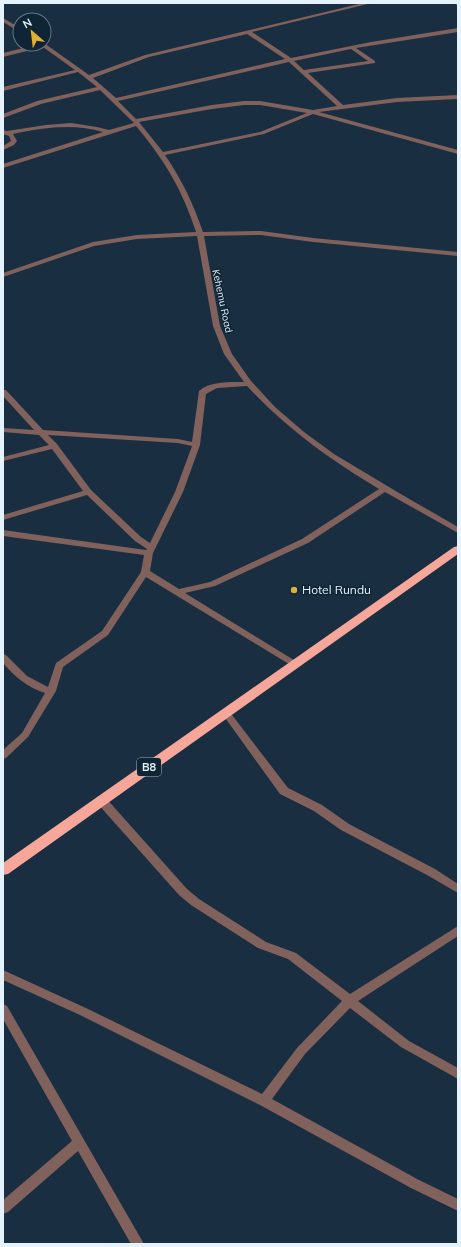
<svg xmlns="http://www.w3.org/2000/svg" width="461" height="1247" viewBox="0 0 461 1247" font-family="Mulish,sans-serif">
	<rect width="100%" height="100%" fill="#192e40"/>
	<g fill="none" stroke-linecap="round" stroke-linejoin="round">
		<g fill="#81615b" fill-rule="evenodd">
			<path d="M363 3H372L252 32 291 58 371 42 458 28V32L356 48 375 61V63L308 73 343 105 397 98 458 95V99L397 102 319 112 458 150V154L313 114 264 134 165 155C182 180 193 203 203 232L261 231 313 238 458 252V256L313 242 261 235 204 236 220 326 232 354 251 381 275 407 304 432 334 454 399 493 458 527V533L385 492 308 543 215 586 185 593 297 662 299 664 294 667 146 577 108 635 63 667 56 691 28 737 6 758 3 759V750L22 733 45 693C28 688 14 676 3 663V654L6 655 27 676 48 687 56 663 102 631 141 572 144 555 3 536V530L146 550 147 549 135 541 87 495 3 520V515L83 491 52 449 3 461V457L49 445 39 435 3 432V428L34 430 3 396V390H6L43 430 178 439 192 442 199 391C210 381 230 382 244 382L224 354 213 326 197 236 137 239 94 246 3 277V273L93 242 137 235 196 232C182 189 165 161 136 126L3 168V164L103 132C73 123 43 128 13 134L17 141 14 145 3 150V146L11 141 9 136 3 134V130L7 131 46 125 71 123 97 127 109 130 134 123 100 90 41 104 3 118V114L37 101 97 87 78 72 3 91V87L75 70 43 47 3 57V53L44 43 89 75 145 55ZM247 34 285 59 116 98 93 78 149 57ZM351 49 368 61 304 70 294 61ZM289 62 337 106 313 110 260 101H244L212 105 136 119 118 101ZM244 105H260L307 113 260 132 163 152 139 122 212 109ZM247 386C287 429 329 459 379 489L302 539 210 582 179 589 150 571 153 553 183 492 200 445 206 394 217 388ZM48 435 178 443 192 446 175 492 150 543 141 537 91 490 57 444Z"/>
			<path d="M454 3H458V6Z"/>
			<path d="M3 18 20 28V32L3 22Z"/>
			<path d="M226 710 229 711 288 788 322 805 349 824 435 869 458 884V893L427 875 341 830 314 811 280 794 223 715 221 713Z"/>
			<path d="M101 796 105 797 187 889 199 899 266 942 296 953 350 994 458 926V936L358 1001 409 1041 458 1068V1079L401 1047 350 1008 305 1054 272 1099 419 1180 458 1199V1211L411 1188 260 1105 80 1015 3 980V970L88 1009 262 1094 297 1048 342 1001 288 959 258 948 191 905 179 895 97 803 96 800 97 797Z"/>
			<path d="M3 1004 7 1006 144 1244H131L78 1151 8 1212 3 1214V1200L72 1141 3 1019Z"/>
		</g>
		<path fill="#f7a799" fill-rule="evenodd" d="M458 546V554L8 874 3 875V863L454 547Z"/>
	</g>
	<circle fill="#e1af34" stroke="#0f2535" stroke-width="1.5" cx="294" cy="590" r="4"/>
	<g text-anchor="middle" stroke-width="3" stroke-linejoin="round" paint-order="stroke">
		<g font-size="10" fill="#e5f3fe" stroke="#0f2535">
			<text transform="translate(223 301) rotate(78)" y="4">Kehemu Road</text>
		</g>
		<rect fill="#0f2535" stroke="#a5b5c2" stroke-width="1" x="137" y="758" width="24" height="18" rx="3"/>
		<g font-size="11" font-weight="bold" fill="#e5f3fe">
			<text x="149" y="771">B8</text>
		</g>
		<g font-size="12" fill="#e5f3fe" stroke="#0f2535" text-anchor="start">
			<text x="302" y="594">Hotel Rundu</text>
		</g>
	</g>
	<rect width="461" height="1247" fill="none" stroke="#e5f3fe" stroke-width="8"/>
	<g transform="translate(32 32) rotate(332)"><circle r="19" fill="#0f2535" stroke="#657785"/>
	<path d="M0-3L7 15L0 10L-7 15Z" fill="#e1af34"/>
	<text y="-6" font-size="11" font-weight="bold" text-anchor="middle" fill="#e5f3fe">N</text>
	</g>
</svg>
